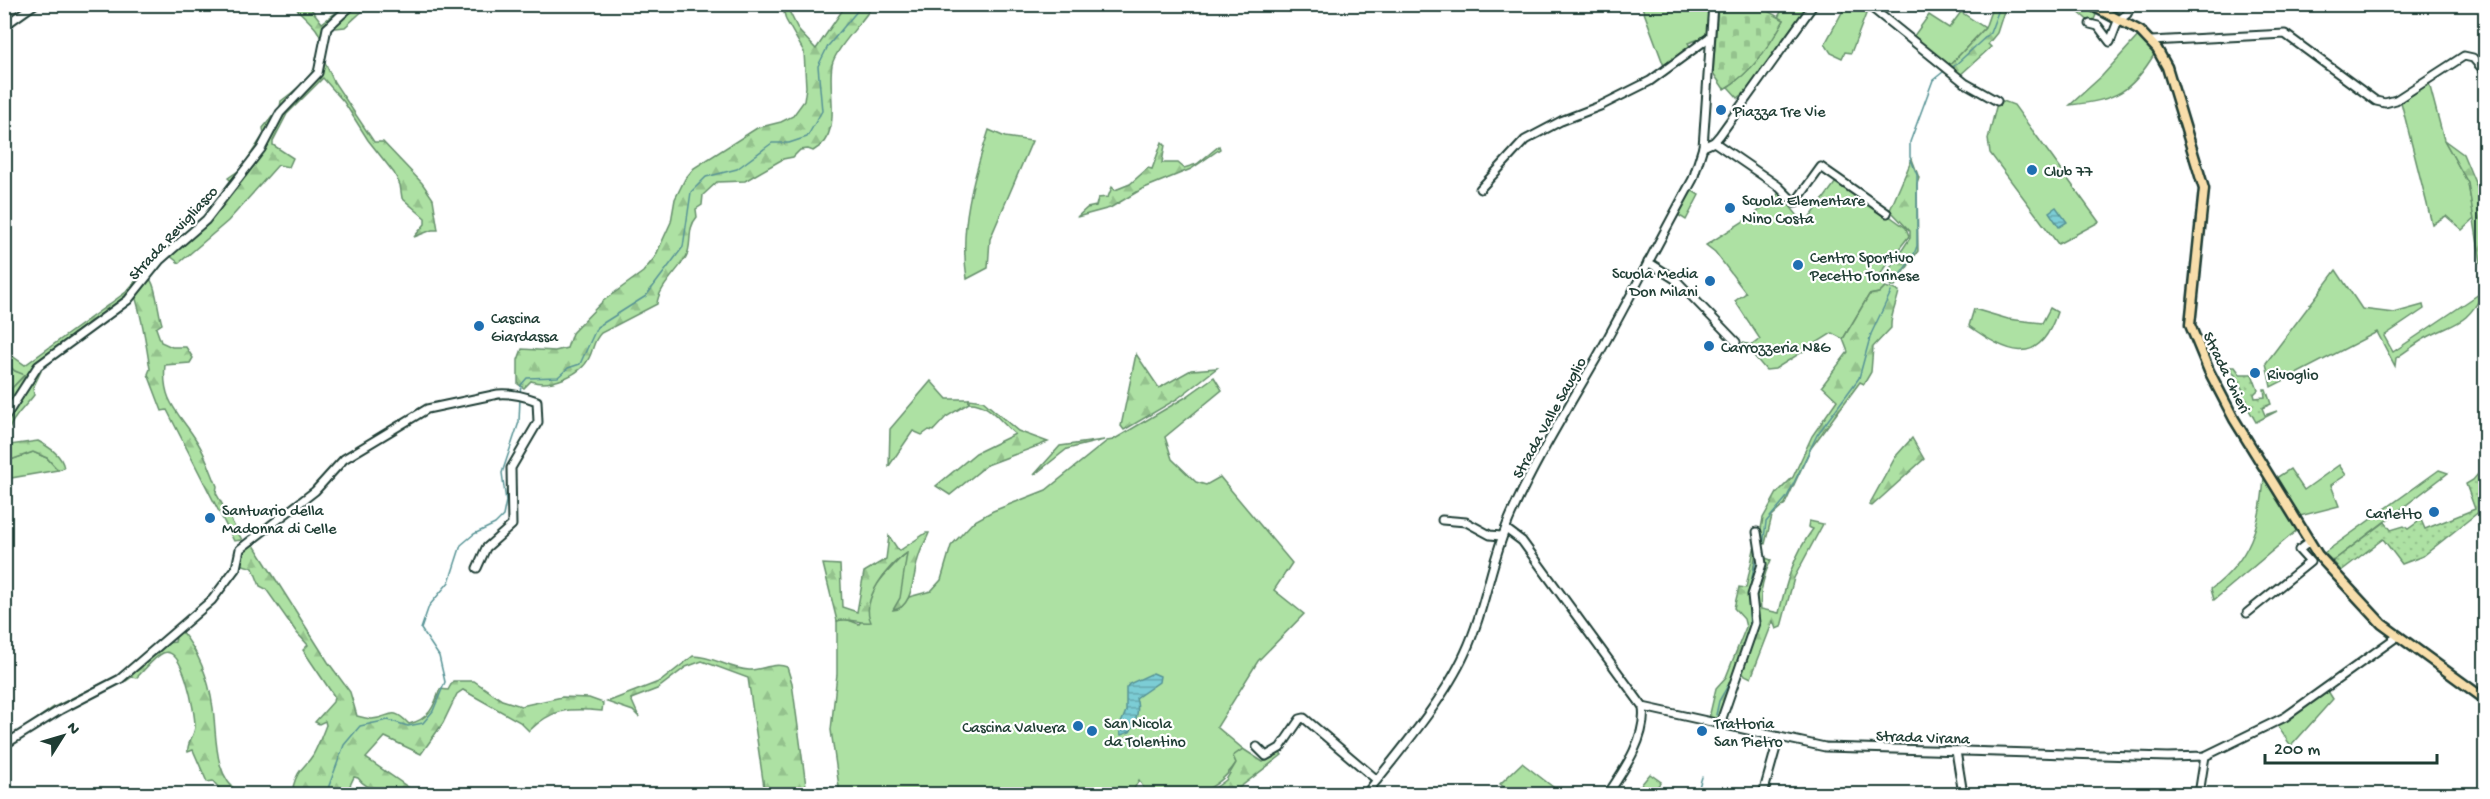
<svg xmlns="http://www.w3.org/2000/svg" width="2490" height="799" viewBox="0 0 2490 799" font-family="'Gochi Hand',sans-serif">
	<defs>
		<pattern id="forest-firs" width="22" height="20" patternUnits="userSpaceOnUse" patternTransform="scale(1.5)"><rect width="22" height="20" fill="#ade1a3"/><path d="M5 1l3.5 6h-7zM16 11l3.5 6h-7z" fill="#94c28d"/></pattern>
		<pattern id="cemetery-stones" width="16" height="16" patternUnits="userSpaceOnUse" patternTransform="scale(1.5)"><rect width="16" height="16" fill="#ade1a3"/><path d="M2 7V4a2 2 0 0 1 4 0v3zM10 15v-3a2 2 0 0 1 4 0v3z" fill="#94c28d"/></pattern>
		<pattern id="garden-dots" width="8" height="8" patternUnits="userSpaceOnUse" patternTransform="scale(1.5)"><rect width="8" height="8" fill="#ade1a3"/><path d="M2 2h.1M6 6h.1" fill="none" stroke="#94c28d" stroke-width="1.8" stroke-linecap="round"/></pattern>
		<pattern id="water-rules" width="6" height="5" patternUnits="userSpaceOnUse" patternTransform="scale(1.5)"><rect width="6" height="5" fill="#7ccdd5"/><path d="M0 2.5h6" fill="none" stroke="#65a8ae"/></pattern>
	</defs>
	<rect width="100%" height="100%" fill="#fff"/>
	<filter id="ink" filterUnits="userSpaceOnUse"><feTurbulence type="fractalNoise" baseFrequency=".0167" numOctaves="2"/><feDisplacementMap in="SourceGraphic" scale="12" xChannelSelector="R" yChannelSelector="G"/><feConvolveMatrix kernelMatrix="1 2 1 2 8 2 1 2 1" color-interpolation-filters="sRGB"/></filter>
	<g filter="url(#ink)">
		<g fill="#ade1a3" stroke="#668f6c" stroke-width="1.5">
			<path d="M1647 4 1710 5 1708 36 1688 43 1691 48 1664 66 1642 7Z"/>
			<path d="M1785 5H1810L1747 91 1738 98 1728 87C1754 69 1768 47 1784 20L1778 17Z"/>
			<path d="M1846 5H1863L1866 14 1851 53 1845 52 1842 58 1831 53 1825 44Z"/>
			<path d="M2067 5H2083L2096 15 2092 24 2076 10 2073 11Z"/>
			<path d="M1961 12 1985 28 1949 66 1913 37 1929 15 1949 28Z"/>
			<path d="M2140 34 2155 53C2131 93 2116 100 2070 105L2102 76Z"/>
			<path d="M2429 83 2444 140 2468 183 2474 219 2462 230 2446 216 2432 224 2401 102Z"/>
			<path d="M1998 99 2014 105 2099 222 2058 244 1990 153 1988 139Z"/>
			<path d="M989 130 1005 137 1032 141 990 239 988 268 967 279C959 227 973 179 989 130Z"/>
			<path d="M1838 179 1906 228 1909 236 1884 268 1879 279 1885 287 1879 293 1869 295 1843 339 1832 333 1775 369 1766 370 1743 343 1752 345 1760 339 1735 301 1746 293 1715 252 1706 245 1755 214 1779 193 1803 222 1812 215Z"/>
			<path d="M1691 190 1699 195 1686 220 1678 215Z"/>
			<path d="M2336 270 2362 309 2394 313 2423 305 2424 309 2384 336 2393 352 2485 290C2465 328 2456 321 2424 339 2414 345 2405 352 2396 358L2395 366 2377 332 2271 387 2266 363Z"/>
			<path d="M2050 308 2057 312C2039 370 2006 352 1969 326L1974 309 2008 319 2042 323Z"/>
			<path d="M5 362 15 371 25 374 12 388V394L5 402Z"/>
			<path d="M1214 377 1222 390 1165 437 1172 459 1196 482 1206 485 1220 477 1292 563 1274 590 1304 614 1258 661 1217 727 1243 749 1234 756 1236 763C1211 799 1190 794 1147 794L1139 780 1131 794H840L831 730 837 674V621L843 618 859 624C869 613 867 606 871 593 874 586 899 558 907 553L902 606 909 597 931 591 941 580 951 546 973 522 993 511 1046 490 1107 441 1113 440 1186 397Z"/>
			<path d="M931 381 947 399H969V403L946 417 933 431 929 430 922 435 913 431 889 466 890 429Z"/>
			<path d="M33 452 47 458 58 470 5 479V462Z"/>
			<path d="M2339 465 2346 475 2331 485 2339 506 2300 516 2276 478 2290 469 2304 490Z"/>
			<path d="M2439 470 2448 473 2333 561 2324 553Z"/>
			<path d="M2264 477 2297 530 2214 600 2211 589C2250 560 2261 524 2264 477Z"/>
			<path d="M2328 691 2333 699 2291 746 2277 725Z"/>
			<path d="M1522 763 1562 794H1513L1500 784Z"/>
			<path d="M1650 774 1661 782 1651 794H1641L1636 791Z"/>
		</g>
		<g fill="url(#forest-firs)" stroke="#668f6c" stroke-width="1.5">
			<path d="M293 5H308L322 23 346 5H369L345 27 336 28 333 25 328 29 324 60 334 82 374 142H383L422 183 433 199 438 230H432L414 237 425 224V218L402 198 400 185 394 173 368 140 344 102 323 78 287 114 273 141V145L293 158 289 167 278 165 228 221 179 263 169 255 236 185 228 178 241 169 264 134 263 128 280 107 281 101C301 87 336 57 316 29 309 20 300 13 293 5Z"/>
			<path d="M782 5H786L799 31 816 49 846 5H873C863 22 835 49 832 65 827 94 844 134 813 151L808 149 800 150 793 157 783 159 745 181 717 182 703 195 702 205 696 209 697 217C686 229 693 244 686 257 678 271 658 288 657 304L601 333C593 341 594 348 589 358 581 375 549 388 531 381L524 388 518 384V360L522 349 555 351 567 348 572 333 603 301 643 272 655 257 671 222 675 199 685 179 694 168 757 128 781 122 793 116 804 101 806 87 804 52 786 20Z"/>
			<path d="M1993 5H2006L1997 33 1988 44 1991 47 1959 76 1949 66 1985 28Z"/>
			<path d="M2444 140 2463 154 2481 197 2485 196V288L2468 183Z"/>
			<path d="M1162 142 1165 145 1162 163H1178L1184 168 1197 164 1219 146 1220 149 1191 169 1142 189 1110 208 1077 217 1087 208 1096 206 1098 198 1108 197 1112 187 1115 190 1130 184 1148 168 1152 169Z"/>
			<path d="M1912 159 1919 178 1917 184 1918 251 1895 286H1891L1883 279 1910 238V231L1890 210Z"/>
			<path d="M140 276 142 278 128 299 35 368 41 371 33 388 34 395C23 410 2 425 10 445L38 441C49 447 62 455 64 468L58 470 47 458 33 452 5 462V402L12 394V388L25 375 15 371 5 362V351L25 365 126 292Z"/>
			<path d="M148 277C156 282 158 312 162 324L156 328 161 342 172 347H186L193 358 190 363 165 365C161 404 181 414 198 443 206 456 211 472 217 486L216 493 242 540 234 541 167 410 162 411 148 374 150 369C146 344 143 320 135 296Z"/>
			<path d="M1885 287 1899 291C1897 304 1890 314 1891 328L1873 347 1871 372 1864 384 1860 382 1811 448 1785 504 1772 516 1765 544H1762L1760 534 1763 518 1777 493 1793 477 1812 436 1837 400 1822 386 1848 352 1843 339 1869 295 1879 293Z"/>
			<path d="M1136 354 1159 388 1191 370 1217 368 1177 399 1124 430 1121 426Z"/>
			<path d="M969 399 983 401 1018 431 1048 442 987 465 950 495 936 486 976 453 1015 434C1000 422 989 402 969 403Z"/>
			<path d="M1912 438 1924 459 1872 506 1869 505 1896 456Z"/>
			<path d="M1104 440 1067 449 1034 475 1060 446Z"/>
			<path d="M1809 521 1823 524 1794 578 1781 627 1776 629 1773 621 1751 678 1741 673 1753 640 1754 609 1763 557 1771 560C1764 574 1759 593 1761 609L1779 613C1786 583 1794 554 1813 529L1808 527Z"/>
			<path d="M926 533H929C926 541 921 548 919 556 913 571 914 609 893 610L900 598 907 553C888 565 860 600 871 622 859 624 848 617 837 621L823 564 840 565 842 607 857 612 864 572 886 559 889 536 899 551Z"/>
			<path d="M252 542 328 662 350 692 357 716C362 717 368 719 372 719 391 718 391 705 409 724 429 719 434 707 440 689L448 690 453 681H474L502 700 521 706 562 697 589 698 603 703 602 711C570 708 552 708 529 731L520 722 463 690 457 694 443 723 421 754 385 737 366 758 418 794C399 794 370 795 358 778L354 777 346 794H298V790L293 787C298 768 304 769 313 755 318 746 322 735 326 725L325 721 319 724 315 722 333 702 334 696 303 650 308 645 297 633 266 589 260 586 253 568 240 564 241 550Z"/>
			<path d="M1754 549 1756 550 1751 587 1750 608 1753 621 1718 720 1709 718 1716 688 1726 677 1746 627 1744 619 1734 608 1739 587 1746 588Z"/>
			<path d="M181 631C199 652 209 680 213 708 217 738 213 775 240 794H224L213 781 207 782 193 750 188 752C186 743 195 736 195 726 195 712 183 644 163 653 154 657 144 671 136 678L132 677 126 681 123 678 166 643 175 642 176 634Z"/>
			<path d="M693 656C713 656 729 669 749 670 762 670 774 662 787 667L792 683 807 793 818 789 823 794H765L748 678 702 661 686 667 657 689 631 699 639 717 633 711 607 702 661 681Z"/>
			<path d="M113 678 5 741V738L11 737 54 707Z"/>
			<path d="M1243 749 1263 762 1279 752 1282 755 1231 794H1207L1226 780 1236 763 1233 756Z"/>
		</g>
		<path fill="url(#cemetery-stones)" stroke="#668f6c" stroke-width="1.5" d="M1718 5H1757L1784 20C1768 48 1753 72 1724 89L1713 73Z"/>
		<g fill="url(#garden-dots)" stroke="#668f6c" stroke-width="1.5">
			<path d="M2230 367H2235L2240 374H2252L2258 390 2254 394 2255 398 2265 397 2264 389H2266L2271 404 2262 408 2265 415 2277 411 2256 422 2241 396 2244 392Z"/>
			<path d="M2483 459H2485V507L2423 556 2402 564 2383 539 2341 571 2333 561 2385 522 2391 530 2404 526 2408 529 2421 520 2425 529 2475 509 2466 484 2473 480 2484 467Z"/>
		</g>
		<g fill="url(#water-rules)" stroke="#579395" stroke-width="1.5">
			<path d="M2056 207 2067 222 2059 227 2049 212Z"/>
			<path d="M1153 673 1160 676 1159 682 1136 698C1140 710 1136 722 1130 732L1121 735 1119 728 1126 711V688L1129 684Z"/>
		</g>
		<g fill="none" stroke-linecap="round" stroke-linejoin="round">
			<g stroke="#579395" stroke-width="1.5">
				<path d="M1952 68 1990 33 2001 4"/>
				<path d="M1894 283 1913 257 1917 246V175L1910 157V142L1933 80 1943 72"/>
				<path d="M520 393 521 385 527 378 558 377 568 368 580 364 597 327 646 296 683 247 691 192 706 177 737 169 772 143H789L807 137 822 111 818 66 828 46 863 4"/>
				<path d="M1763 547 1766 522 1787 497 1817 435 1859 378 1871 334 1891 292"/>
				<path d="M1750 629 1748 596 1757 556"/>
				<path d="M1737 665 1745 641"/>
				<path d="M1716 715 1719 701 1734 675"/>
				<path d="M326 794 344 745 360 726 388 720 408 726 423 723 433 711 445 682 439 656 421 629 429 606 449 582 461 545 474 534 495 524 503 516 506 501 502 473 519 422 520 398"/>
				<path d="M1697 794 1702 777"/>
			</g>
			<defs>
				<g id="minor">
					<path d="M1867 4 1965 83 1997 101"/>
					<path d="M2090 24 2098 26 2110 42 2118 21 2127 14 2132 4"/>
					<path d="M4 26 35 4"/>
					<path d="M2151 41 2285 34 2376 101 2385 103 2396 100 2464 56 2473 58 2486 73"/>
					<path d="M1714 142 1778 186 1795 203 1821 167 1887 213"/>
					<path d="M1703 147 1714 142 1720 135 1814 4"/>
					<path d="M1480 189 1525 140 1561 121 1600 106 1650 81 1710 37"/>
					<path d="M1648 262 1675 279 1736 342"/>
					<path d="M4 419 38 366 128 300 160 260 206 220 261 149 280 113 318 73 327 28 353 4"/>
					<path d="M1442 520 1466 522 1490 535 1501 536"/>
					<path d="M1506 529 1522 541 1643 707 1825 747 2168 757 2205 756 2285 717 2398 636"/>
					<path d="M2247 613 2310 562 2299 550 2309 542"/>
					<path d="M1720 724 1755 623 1752 595 1762 564 1757 532"/>
					<path d="M4 745 60 710 120 679 212 600 236 568 240 549 315 491 344 459 427 409 498 394C512 393 524 396 537 401L538 422 511 468 512 525 486 548 477 568"/>
					<path d="M1257 747 1266 756 1280 748 1300 719 1304 718 1377 780"/>
					<path d="M1956 751 1963 794"/>
					<path d="M1366 794C1398 753 1444 700 1465 653 1486 608 1491 559 1511 515 1535 461 1566 411 1596 359 1629 300 1660 239 1693 179L1703 147 1713 4"/>
					<path d="M1608 794C1624 770 1647 737 1643 707"/>
					<path d="M1763 794 1779 737"/>
					<path d="M2199 794 2205 756"/>
				</g>
				<path id="major" d="M2089 4 2140 31 2157 49 2167 67 2204 189 2190 325 2209 371 2234 419 2318 555 2382 624 2486 700"/>
			</defs>
			<use href="#minor" stroke="#1f3d34" stroke-width="11"/>
			<use href="#major" stroke="#1f3d34" stroke-width="13"/>
			<use href="#minor" stroke="#fff" stroke-width="7"/>
			<use href="#major" stroke="#f8deab" stroke-width="8"/>
		</g>
	</g>
	<g fill="#1f6fb2" stroke="#fff" stroke-width="2">
		<circle cx="1721" cy="110" r="6"/>
		<circle cx="2032" cy="170" r="6"/>
		<circle cx="1730" cy="208" r="6"/>
		<circle cx="1798" cy="265" r="6"/>
		<circle cx="1710" cy="281" r="6"/>
		<circle cx="479" cy="326" r="6"/>
		<circle cx="1709" cy="346" r="6"/>
		<circle cx="2255" cy="373" r="6"/>
		<circle cx="2434" cy="512" r="6"/>
		<circle cx="210" cy="518" r="6"/>
		<circle cx="1078" cy="726" r="6"/>
		<circle cx="1092" cy="731" r="6"/>
		<circle cx="1702" cy="731" r="6"/>
	</g>
	<g text-anchor="middle" stroke-width="4.5" stroke-linejoin="round" paint-order="stroke">
		<g font-size="16" fill="#1f3d34" stroke="#fff" text-anchor="start">
			<text x="1733" y="116">Piazza Tre Vie</text>
			<text x="2044" y="176">Club 77</text>
			<text x="1742" y="205">Scuola Elementare<tspan x="1742" dy="18">Nino Costa</tspan></text>
			<text x="1810" y="262">Centro Sportivo<tspan x="1810" dy="18">Pecetto Torinese</tspan></text>
			<text x="1698" y="278" text-anchor="end">Scuola Media<tspan x="1698" dy="18">Don Milani</tspan></text>
			<text x="491" y="323">Cascina<tspan x="491" dy="18">Giardassa</tspan></text>
			<text x="1721" y="352">Carrozzeria N&amp;G</text>
			<text x="2267" y="379">Rivoglio</text>
			<text x="222" y="515">Santuario della<tspan x="222" dy="18">Madonna di Celle</tspan></text>
			<text x="2422" y="518" text-anchor="end">Carletto</text>
			<text x="1104" y="728">San Nicola<tspan x="1104" dy="18">da Tolentino</tspan></text>
			<text x="1714" y="728">Trattoria<tspan x="1714" dy="18">San Pietro</tspan></text>
			<text x="1066" y="732" text-anchor="end">Cascina Valvera</text>
		</g>
		<g font-size="16" fill="#1f3d34" stroke="#fff">
			<text transform="translate(172 232) rotate(-47)" y="6">Strada Revigliasco</text>
			<text transform="translate(2228 372) rotate(64)" y="6">Strada Chieri</text>
			<text transform="translate(1548 417) rotate(-61)" y="6">Strada Valle Sauglio</text>
			<text transform="translate(1923 736) rotate(2)" y="6">Strada Virana</text>
		</g>
	</g>
	<rect width="2490" height="799" fill="none" stroke="#fff" stroke-width="24"/>
	<rect x="12" y="12" width="2466" height="775" fill="none" stroke="#1f3d34" stroke-width="2" filter="url(#ink)"/>
	<g transform="translate(63 736) rotate(53)" stroke="#ffffff" stroke-width="4.5" paint-order="stroke">
	<path d="M0-4.5L10 22L0 15L-10 22Z" fill="#1f3d34"/>
	<text y="-9" font-size="16" font-weight="bold" text-anchor="middle" fill="#1f3d34">N</text>
	</g>
	<path d="M2265 754v9h172v-9" fill="none" stroke="#1f3d34" stroke-width="3"/>
	<text x="2274" y="754" font-size="18" fill="#1f3d34" stroke="#ffffff" stroke-width="4.5" paint-order="stroke">200 m</text>
</svg>
